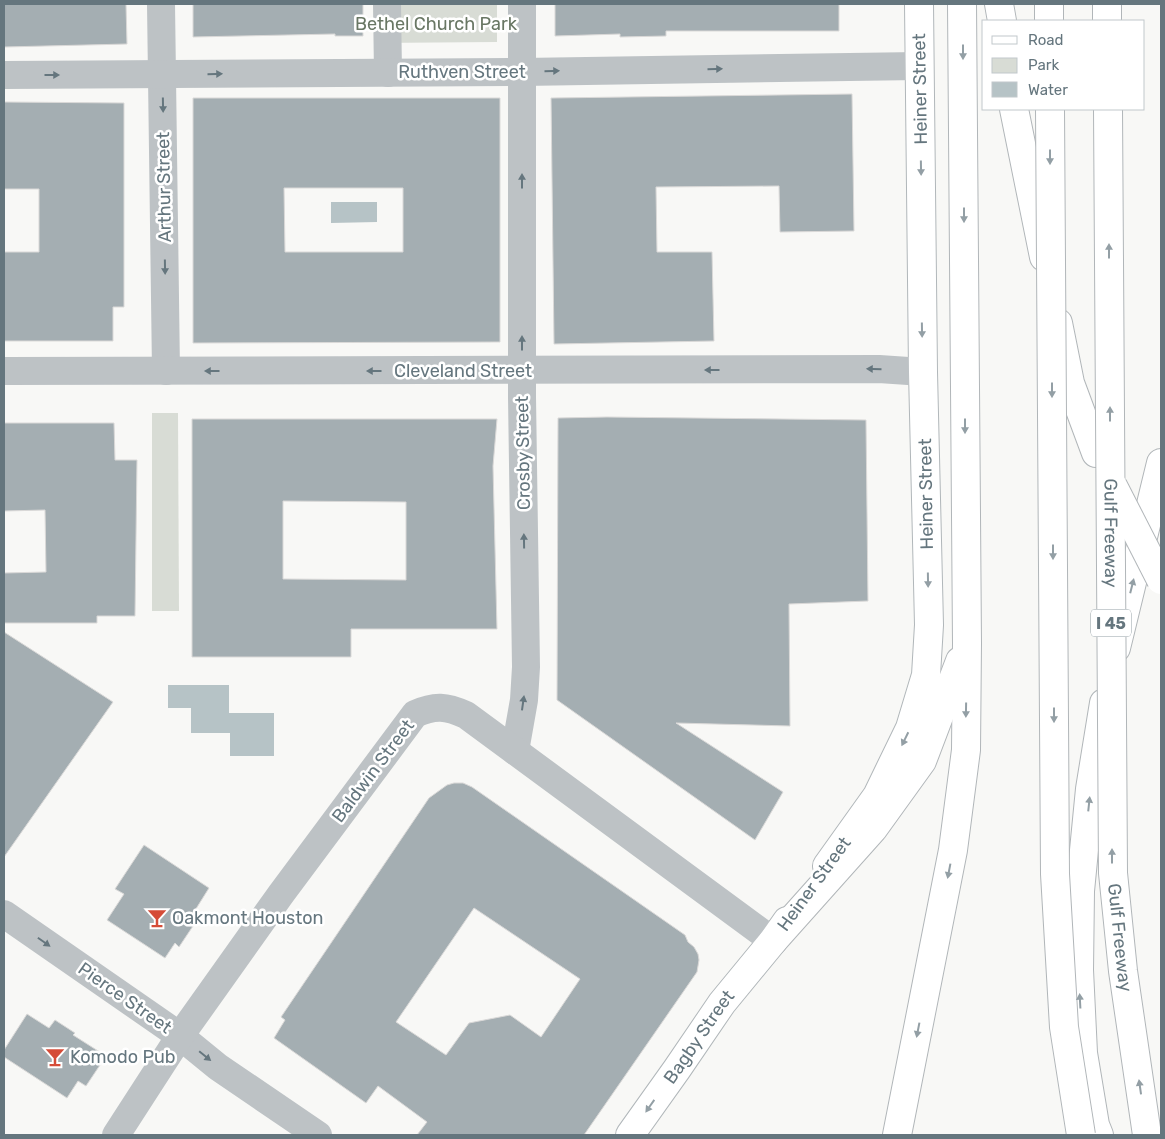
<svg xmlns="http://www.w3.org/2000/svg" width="1165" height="1139" viewBox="0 0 1165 1139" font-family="Rubik,sans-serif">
	<rect width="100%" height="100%" fill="#f8f8f6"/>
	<g fill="#d8dcd5">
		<path d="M375 4H497V42L375 43Z"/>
		<path d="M178 413 179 611H152V413Z"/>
	</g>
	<g fill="#b6c3c6">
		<path d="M331 202H377V222L331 223Z"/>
		<path d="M168 685H229V713H274V756H230V733H191V708H168Z"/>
	</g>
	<g fill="#a4aeb2" stroke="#dad9d8" fill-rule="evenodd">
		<path d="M4 4H126L127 44 4 47Z"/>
		<path d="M193 4H363V36H335V34L193 37Z"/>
		<path d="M555 4H839V31H666V36L620 37V34L555 36Z"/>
		<path d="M852 94 854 231 780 232 779 186 656 187 657 252H712L714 341 554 344 551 98Z"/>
		<path d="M193 98H500V342L193 343ZM284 188H403V252H285Z"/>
		<path d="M4 102 124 103V307H113V341H4V252H39V189H4Z"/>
		<path d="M607 417 866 420 868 601 789 604 790 726 676 723 783 792 755 840 557 700 558 418Z"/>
		<path d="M192 419H497L493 466 497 629H351V657H192ZM283 501 406 502V580L283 579Z"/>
		<path d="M4 423H114L115 460H137L135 616H97V623H4V573L46 572 45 510 4 511Z"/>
		<path d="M4 632 113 702 4 857Z"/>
		<path d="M454 783H463L472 787 685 935 688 942 694 947 698 954 699 960 697 972 584 1135H417L427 1122 378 1086 366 1103 274 1038 285 1020 281 1017 429 798 447 785ZM474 908 580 979 541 1037 510 1015 469 1023 446 1055 396 1022Z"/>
		<path d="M144 845 209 888 189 920 195 923 179 947 175 943 165 958 107 920 124 894 115 889Z"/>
		<path d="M27 1014 49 1028 55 1020 75 1033 73 1035 106 1056 86 1086 78 1081 67 1098 4 1057V1050Z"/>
	</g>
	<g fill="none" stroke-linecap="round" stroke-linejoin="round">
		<defs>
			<g id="major">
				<path d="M827 866 877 796 910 728 926 675 929 625 923 372 919 4"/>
				<path id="s1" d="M630 1135 677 1069 722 1003 773 941 787 921"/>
			</g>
			<g id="highway">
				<path d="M999 4 1002 21"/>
				<path d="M1049 4V21"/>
				<path d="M1107 4V21"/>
				<path d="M1014 109 1044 257"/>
				<path d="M1058 323 1070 383 1096 453"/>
				<path d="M1116 648 1161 463"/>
				<path d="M773 941 873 829 922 761 960 661"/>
				<path d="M897 1135 953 850 966 750 967 643 962 4"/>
				<path d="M1099 1135 1095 1125 1083 1053 1079 970 1080 891 1090 789 1104 703"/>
			</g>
		</defs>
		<use href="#major" stroke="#b1b7ba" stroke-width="30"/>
		<use href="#highway" stroke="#b1b6b9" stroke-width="30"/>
		<g stroke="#bdc2c5" stroke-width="28">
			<path d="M161 4 166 371"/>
			<path d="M387 4 388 73"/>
			<path d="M4 75 522 72 919 66"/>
			<path d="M4 371 879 369 923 372"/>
			<path d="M515 751 524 700 526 667 522 397V4"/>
			<path d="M4 914 180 1036 218 1067 318 1135"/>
			<path d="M116 1135 180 1036 281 894 415 714C435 705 446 706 466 715L773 941"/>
		</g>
		<use href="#major" stroke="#fff" stroke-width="28"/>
		<use href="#highway" stroke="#fff" stroke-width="28"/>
		<defs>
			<g id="highway-bridge">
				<path d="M1050 109 1055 874 1064 1027 1081 1135"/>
				<path id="s2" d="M1108 109 1113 873 1123 971 1147 1135"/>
				<path d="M1113 486 1161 580"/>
			</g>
		</defs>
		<use href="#highway-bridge" stroke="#b1b6b9" stroke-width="30" stroke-linecap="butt"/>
		<use href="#highway-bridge" stroke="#fff" stroke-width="28"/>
	</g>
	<defs><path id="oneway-solid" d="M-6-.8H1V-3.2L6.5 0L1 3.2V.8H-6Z" transform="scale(1.25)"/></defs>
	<g fill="#939fa5">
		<use href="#oneway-solid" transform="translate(963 52) rotate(90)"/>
		<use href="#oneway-solid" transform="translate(1050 157) rotate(90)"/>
		<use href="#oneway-solid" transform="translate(921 168) rotate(89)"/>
		<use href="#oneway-solid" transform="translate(964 215) rotate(90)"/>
		<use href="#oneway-solid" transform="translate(1109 251) rotate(-90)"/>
		<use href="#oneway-solid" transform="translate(922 330) rotate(89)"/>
		<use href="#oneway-solid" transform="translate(1052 390) rotate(90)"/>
		<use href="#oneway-solid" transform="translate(1110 414) rotate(-90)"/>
		<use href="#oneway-solid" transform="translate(965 426) rotate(90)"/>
		<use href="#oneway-solid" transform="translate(1053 552) rotate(90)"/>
		<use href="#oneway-solid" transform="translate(928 580) rotate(89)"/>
		<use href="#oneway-solid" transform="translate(1132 586) rotate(-76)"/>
		<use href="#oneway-solid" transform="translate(966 710) rotate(91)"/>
		<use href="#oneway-solid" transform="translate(1054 715) rotate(90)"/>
		<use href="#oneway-solid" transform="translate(905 739) rotate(116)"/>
		<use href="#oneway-solid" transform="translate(1089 804) rotate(-84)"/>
		<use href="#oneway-solid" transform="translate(1112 856) rotate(-90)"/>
		<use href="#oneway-solid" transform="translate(949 871) rotate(101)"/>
		<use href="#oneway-solid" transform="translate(1080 1001) rotate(-93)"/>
		<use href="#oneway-solid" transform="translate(918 1030) rotate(101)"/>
		<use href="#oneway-solid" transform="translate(1140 1087) rotate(-98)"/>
		<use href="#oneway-solid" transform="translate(650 1106) rotate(125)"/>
	</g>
	<g fill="#65767e">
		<use href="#oneway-solid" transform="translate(715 69) rotate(-1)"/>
		<use href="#oneway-solid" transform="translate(552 71) rotate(-1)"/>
		<use href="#oneway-solid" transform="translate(215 74) rotate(-1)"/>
		<use href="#oneway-solid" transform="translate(52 75)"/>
		<use href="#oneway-solid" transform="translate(163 105) rotate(89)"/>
		<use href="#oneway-solid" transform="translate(522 181) rotate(-90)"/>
		<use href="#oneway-solid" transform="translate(165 267) rotate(89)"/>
		<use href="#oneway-solid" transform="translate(522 343) rotate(-90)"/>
		<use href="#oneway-solid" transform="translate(874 369) rotate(-179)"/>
		<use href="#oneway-solid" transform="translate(712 370) rotate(180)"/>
		<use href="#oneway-solid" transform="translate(212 371) rotate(-180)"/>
		<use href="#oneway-solid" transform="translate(374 371) rotate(-180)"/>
		<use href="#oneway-solid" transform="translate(524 541) rotate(-91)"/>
		<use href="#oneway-solid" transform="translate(523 703) rotate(-82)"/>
		<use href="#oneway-solid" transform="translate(44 942) rotate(35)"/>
		<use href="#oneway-solid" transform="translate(205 1056) rotate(39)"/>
	</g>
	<defs>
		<symbol id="bar-bare" viewBox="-9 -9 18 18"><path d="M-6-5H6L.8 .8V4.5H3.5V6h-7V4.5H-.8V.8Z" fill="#d54c38" stroke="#fff" stroke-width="2.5" paint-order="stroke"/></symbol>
	</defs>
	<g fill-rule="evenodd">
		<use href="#bar-bare" x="143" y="904" width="28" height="28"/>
		<use href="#bar-bare" x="41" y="1043" width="28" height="28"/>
	</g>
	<g text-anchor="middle" stroke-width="5" stroke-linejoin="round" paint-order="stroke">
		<rect fill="#fff" stroke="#939fa5" stroke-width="1" x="1091" y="609.5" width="40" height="27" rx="4"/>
		<g font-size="16" font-weight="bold" fill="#65767e">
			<text x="1111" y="629">I 45</text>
		</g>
		<g font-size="18" fill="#697764" stroke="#fff">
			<text x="436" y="30">Bethel Church Park</text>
		</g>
		<g font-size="18" fill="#65767e" stroke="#fff">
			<text x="462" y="78">Ruthven Street</text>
			<text transform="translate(920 89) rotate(-91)" y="6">Heiner Street</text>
			<text transform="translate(164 187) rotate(-91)" y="6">Arthur Street</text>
			<text x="463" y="377">Cleveland Street</text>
			<text transform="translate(523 453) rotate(-91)" y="6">Crosby Street</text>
			<text transform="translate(926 494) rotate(-91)" y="6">Heiner Street</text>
			<text dy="6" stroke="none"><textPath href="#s2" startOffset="424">Gulf Freeway</textPath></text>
			<text transform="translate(373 771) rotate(-53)" y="6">Baldwin Street</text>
			<text transform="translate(814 884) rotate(-54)" y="6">Heiner Street</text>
			<text dy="6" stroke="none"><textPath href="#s2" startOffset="829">Gulf Freeway</textPath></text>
			<text transform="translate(125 998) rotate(35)" y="6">Pierce Street</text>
			<text dy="6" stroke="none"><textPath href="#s1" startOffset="120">Bagby Street</textPath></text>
		</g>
		<g font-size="18" fill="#65767e" stroke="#fff" text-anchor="start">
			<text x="172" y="924">Oakmont Houston</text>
			<text x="70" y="1063">Komodo Pub</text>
		</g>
	</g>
	<rect width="1165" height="1139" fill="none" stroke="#65767e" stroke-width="10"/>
	<rect x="982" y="20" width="162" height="90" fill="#ffffff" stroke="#c1c8cb"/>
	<rect x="992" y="36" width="25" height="8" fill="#ffffff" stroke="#c1c8cb"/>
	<text x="1028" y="45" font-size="15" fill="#65767e">Road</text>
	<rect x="992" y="58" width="25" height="15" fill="#d8dcd5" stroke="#c1c8cb"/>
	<text x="1028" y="70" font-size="15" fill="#65767e">Park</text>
	<rect x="992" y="82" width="25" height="15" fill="#b6c3c6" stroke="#c1c8cb"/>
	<text x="1028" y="95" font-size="15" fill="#65767e">Water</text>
</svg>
